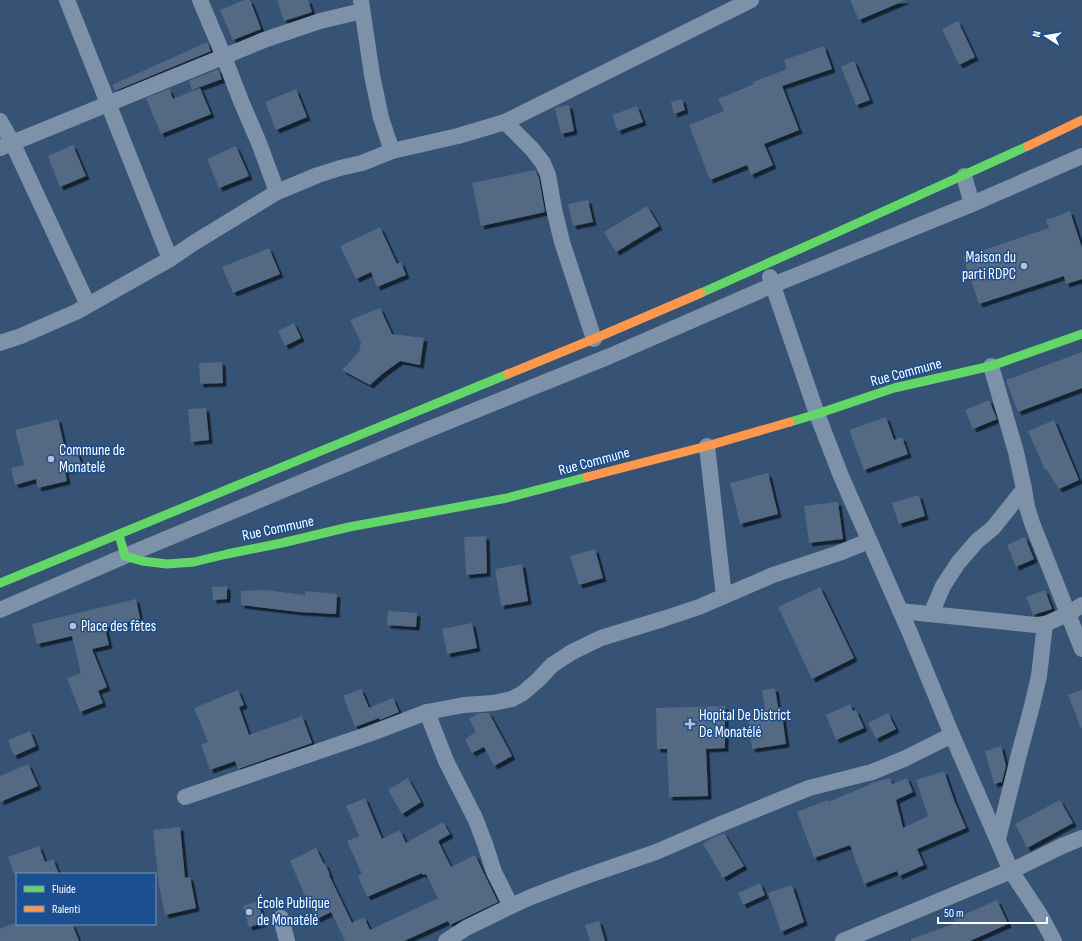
<svg xmlns="http://www.w3.org/2000/svg" width="1082" height="941" viewBox="0 0 1082 941" font-family="'Sofia Sans Condensed',sans-serif">
	<defs>
		<filter id="shadow"><feDropShadow dx="3.5" dy="3.5" stdDeviation="0" flood-color="#0009"/></filter>
	</defs>
	<rect width="100%" height="100%" fill="#365274"/>
	<g fill="#526984" filter="url(#shadow)">
		<path d="M244 0H250L261 29 233 40 220 10Z"/>
		<path d="M277 0H308L312 12 284 21Z"/>
		<path d="M850 0H906L859 20Z"/>
		<path d="M958 21 975 57 959 65 942 29Z"/>
		<path d="M207 42 211 51 115 91 112 85Z"/>
		<path d="M824 46 832 69 782 86 799 130 764 144 773 165 751 175 747 165 710 180 689 125 724 111 718 99 754 84 753 82 787 69 784 60Z"/>
		<path d="M854 61 870 100 856 105 841 67Z"/>
		<path d="M218 69 222 79 192 90 189 81Z"/>
		<path d="M200 88 211 114 161 134 146 98 169 89 173 99Z"/>
		<path d="M296 89 307 117 276 130 265 102Z"/>
		<path d="M682 99 685 110 674 114 671 102Z"/>
		<path d="M569 105 574 131 561 134 555 108Z"/>
		<path d="M637 106 643 122 618 131 612 115Z"/>
		<path d="M73 145 86 176 60 187 48 156Z"/>
		<path d="M236 146 249 176 219 188 207 159Z"/>
		<path d="M535 170 539 178 545 212 481 226 472 183Z"/>
		<path d="M588 200 593 222 573 226 568 204Z"/>
		<path d="M647 206 659 226 616 252 604 232Z"/>
		<path d="M1070 211 1082 248V279L1066 284 1064 276 979 304 963 257 1049 228 1046 220Z"/>
		<path d="M380 227 397 264 401 262 406 275 377 287 371 272 356 279 340 246Z"/>
		<path d="M269 248 280 274 233 293 222 267Z"/>
		<path d="M380 308 392 334 424 338 420 365 400 361 382 374 370 385 342 370 359 352 361 343 350 320Z"/>
		<path d="M294 323 301 338 285 346 278 331Z"/>
		<path d="M1082 352V388L1018 412 1006 380Z"/>
		<path d="M222 362 223 383 200 384 199 363Z"/>
		<path d="M989 400 997 419 973 429 965 410Z"/>
		<path d="M206 408 209 440 191 442 188 409Z"/>
		<path d="M886 417 894 440 902 437 908 454 864 470 849 430Z"/>
		<path d="M58 419 66 454 77 451 82 467 65 471 67 481 38 488 36 479 15 485 11 468 24 465 15 430Z"/>
		<path d="M1054 420 1079 480 1059 489 1046 469 1045 470 1028 431Z"/>
		<path d="M768 473 778 514 740 524 730 483Z"/>
		<path d="M919 495 925 516 899 524 892 503Z"/>
		<path d="M838 502 843 539 809 543 804 506Z"/>
		<path d="M486 536 487 573 466 575 464 537Z"/>
		<path d="M1025 537 1034 559 1016 567 1007 545Z"/>
		<path d="M595 549 603 578 579 585 570 556Z"/>
		<path d="M522 564 528 601 501 606 495 569Z"/>
		<path d="M227 586V599L213 600 212 587Z"/>
		<path d="M820 587 854 658 812 679 778 607Z"/>
		<path d="M266 590 305 595V591L337 594 336 614 299 612 241 605V591Z"/>
		<path d="M1045 590 1052 609 1033 615 1026 597Z"/>
		<path d="M136 599 140 619 105 628 109 645 92 649 107 687 98 691 103 703 80 712 67 678 81 673 72 636 37 644 32 624Z"/>
		<path d="M388 611 417 613 416 627 387 625Z"/>
		<path d="M472 623 477 648 447 654 442 629Z"/>
		<path d="M775 688 778 707H781L786 744 752 749 747 711 765 709 762 690Z"/>
		<path d="M361 689 369 708 393 698 399 712 380 720 379 718 355 727 343 696Z"/>
		<path d="M238 690 244 705 239 707 249 735 302 716 312 743 238 769 235 761 210 770 201 745 208 742 194 708Z"/>
		<path d="M1082 690V728H1081L1068 695Z"/>
		<path d="M850 704 853 711 856 710 864 728 836 740 826 715Z"/>
		<path d="M725 706V748L706 749 708 796 669 797 667 749H657L656 708Z"/>
		<path d="M479 713H489L512 756 494 766 484 747 472 753 465 739 476 732 469 719Z"/>
		<path d="M888 713 896 729 876 739 868 723Z"/>
		<path d="M30 731 36 746 14 756 8 740Z"/>
		<path d="M1001 746 1006 766 1002 782 994 784 985 751Z"/>
		<path d="M28 764 38 786 0 802V776Z"/>
		<path d="M944 771 954 800 966 828 917 849 924 865 899 876 897 871 864 884 850 845 814 858 797 812 827 800 828 802 871 784V783L890 778 892 784 907 778 913 792 896 800 903 828 928 816 916 780Z"/>
		<path d="M408 778 421 802 402 814 388 790Z"/>
		<path d="M365 798 382 839 400 830 406 843 443 822 450 834 438 841 451 867 475 855 498 902 450 925 448 921 404 941H345L331 912 317 919 303 891 290 861 316 848 324 864 325 863 330 875H329L352 923 364 917 370 930 438 898 426 874 423 875 422 873 367 897 358 876 362 874 347 841 359 836 346 806Z"/>
		<path d="M1060 800 1073 823 1027 848 1015 824Z"/>
		<path d="M180 827 185 878 190 877 196 908 165 915 159 886 153 830Z"/>
		<path d="M724 833 744 866 723 878 703 844 712 838Z"/>
		<path d="M39 846 45 862 53 859 59 874H14L8 857Z"/>
		<path d="M760 883 765 895 743 905 738 893Z"/>
		<path d="M792 885 804 922 781 932 768 893Z"/>
		<path d="M997 900 1008 924 970 941H911V939L956 923 954 919Z"/>
		<path d="M258 901 264 923 249 927 243 906Z"/>
		<path d="M599 921 605 941H590L585 925Z"/>
		<path d="M12 924H72L79 941H0V929Z"/>
	</g>
	<g fill="none" stroke-linecap="round" stroke-linejoin="round">
		<g stroke="#7d92a8" stroke-width="16">
			<path d="M67 0 170 259"/>
			<path d="M200 0 224 57 241 101 259 143 277 192"/>
			<path d="M361 1 372 75 381 118 392 151"/>
			<path d="M0 121 12 142 88 305"/>
			<path d="M505 122 532 149 543 163 548 175 554 209 562 242 594 339"/>
			<path d="M0 148 264 40 320 21 362 11"/>
			<path d="M964 176 972 204"/>
			<path d="M770 277 817 414 841 476 910 633 952 735 1011 871 843 941"/>
			<path d="M0 343 21 336 76 312 170 259 192 244 277 192 318 175 340 168 362 163 392 151 458 136 505 122 751 0"/>
			<path d="M991 366 1016 452 1024 489 1027 507 1032 523 1082 649"/>
			<path d="M707 446 724 596"/>
			<path d="M0 610 125 556 427 430 610 356 773 285 972 204 1082 156"/>
			<path d="M900 611 1036 625 1045 624 1068 614 1082 605"/>
			<path d="M931 614 943 586 958 563 977 541 993 528 1024 489"/>
			<path d="M427 712 446 761 475 818 485 844 494 872 511 906"/>
			<path d="M185 797 369 734 427 712 464 705 493 703 512 699 523 693 538 680 552 665 572 652 601 638 663 619 699 607 773 575 839 553 869 541"/>
			<path d="M998 839 1018 758 1032 706 1039 676 1045 624"/>
			<path d="M281 918 287 941"/>
			<path d="M446 941 466 928 511 906 531 897 575 880 656 852 721 824 809 788 872 772 906 758 952 735"/>
			<path d="M1054 941 1040 915 1011 871 1062 846 1082 838"/>
		</g>
		<g stroke="#63d668" stroke-width="9">
			<path d="M701 293 840 231 1028 146"/>
			<path d="M790 422 817 414 894 388 991 366 1082 334"/>
			<path d="M119 535 125 556 142 561 167 564 194 562 227 554 282 543 349 527 507 498 587 477"/>
			<path d="M0 583 508 374"/>
		</g>
		<g stroke="#ff974d" stroke-width="9">
			<path d="M1028 146 1082 120"/>
			<path d="M508 374 596 338 701 293"/>
			<path d="M587 477 707 446 790 422"/>
		</g>
	</g>
	<g fill="#b9c2ce" stroke="#1b4f8f" stroke-width="1.5">
		<circle cx="1024" cy="266" r="4"/>
		<circle cx="51" cy="459" r="4"/>
		<circle cx="73" cy="626" r="4"/>
		<path d="M688 718h4v4h4v4h-4v4h-4v-4h-4v-4h4z"/>
		<circle cx="249" cy="912" r="4"/>
	</g>
	<g text-anchor="middle" stroke-width="3" stroke-linejoin="round" paint-order="stroke">
		<g font-size="15" fill="#fff" stroke="#1b4f8f" text-anchor="start">
			<text x="1016" y="262" text-anchor="end">Maison du<tspan x="1016" dy="17">parti RDPC</tspan></text>
			<text x="59" y="455">Commune de<tspan x="59" dy="17">Monatelé</tspan></text>
			<text x="81" y="631">Place des fêtes</text>
			<text x="699" y="720">Hopital De District<tspan x="699" dy="17">De Monatélé</tspan></text>
			<text x="257" y="908">École Publique<tspan x="257" dy="17">de Monatélé</tspan></text>
		</g>
		<g font-size="15" fill="#fff" stroke="#1b4f8f">
			<text transform="translate(906 372) rotate(-15)" y="5">Rue Commune</text>
			<text transform="translate(594 461) rotate(-15)" y="5">Rue Commune</text>
			<text transform="translate(278 528) rotate(-12)" y="5">Rue Commune</text>
		</g>
	</g>
	<rect x="16" y="873" width="140" height="52" fill="#1b4f8f" stroke="#7695bc"/>
	<rect x="24" y="886" width="20" height="6" fill="#63d668" stroke="#7695bc"/>
	<text x="52" y="893" font-size="12" fill="#ffffff">Fluide</text>
	<rect x="24" y="906" width="20" height="6" fill="#ff974d" stroke="#7695bc"/>
	<text x="52" y="913" font-size="12" fill="#ffffff">Ralenti</text>
	<g transform="translate(1046 36) rotate(282)" stroke="#1b4f8f" stroke-width="3" paint-order="stroke">
	<path d="M0-3L7 15L0 10L-7 15Z" fill="#ffffff"/>
	<text y="-6" font-size="11" font-weight="bold" text-anchor="middle" fill="#ffffff">N</text>
	</g>
	<path d="M938 917v6h109v-6" fill="none" stroke="#ffffff" stroke-width="2"/>
	<text x="944" y="917" font-size="12" fill="#ffffff" stroke="#1b4f8f" stroke-width="3" paint-order="stroke">50 m</text>
</svg>
